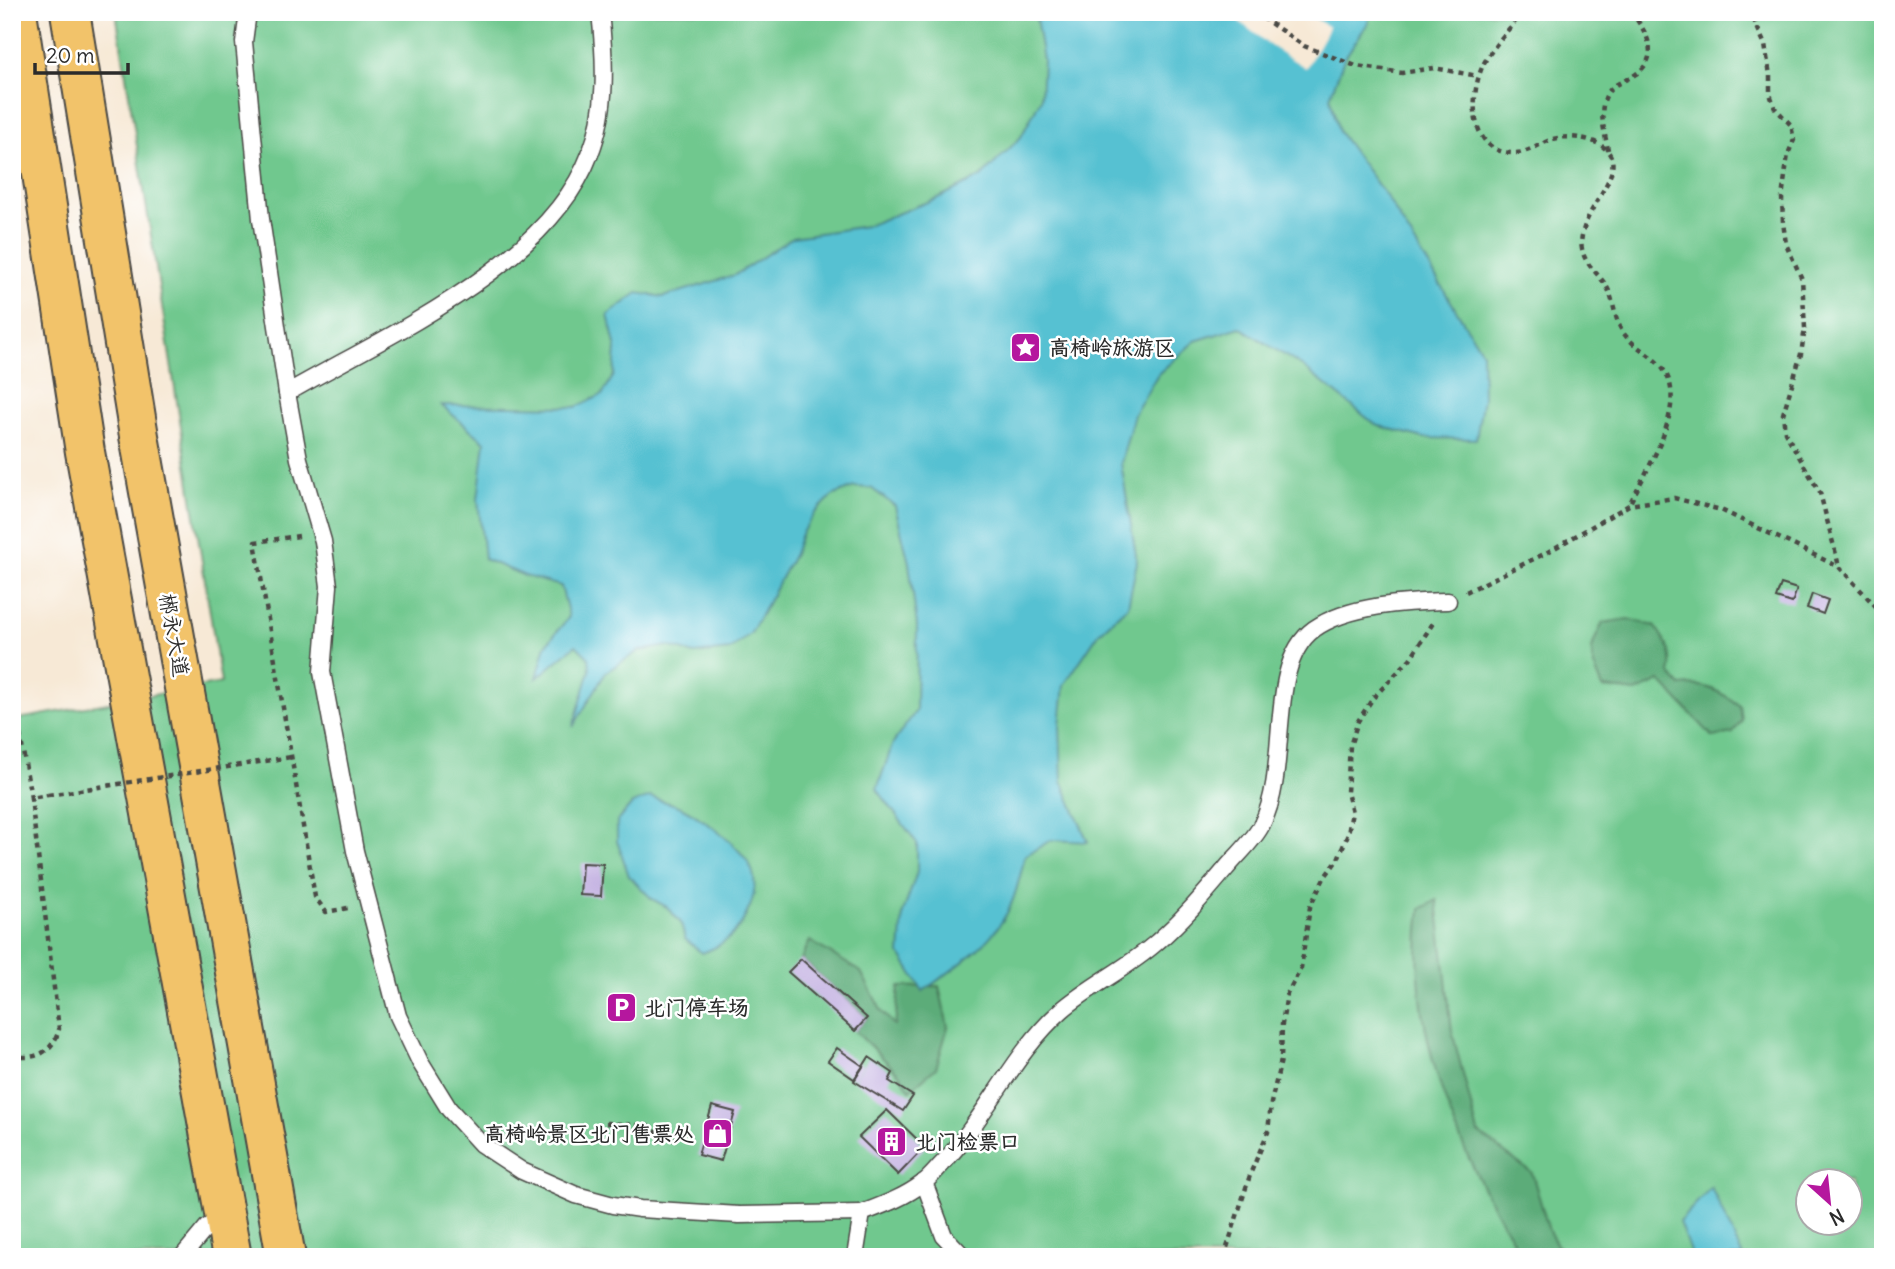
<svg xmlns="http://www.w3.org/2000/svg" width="1895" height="1269" viewBox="0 0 1895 1269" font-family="Delius,'LXGW WenKai TC',sans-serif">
	<rect width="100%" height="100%" fill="#fff"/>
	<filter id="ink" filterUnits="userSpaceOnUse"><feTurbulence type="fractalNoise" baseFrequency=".0143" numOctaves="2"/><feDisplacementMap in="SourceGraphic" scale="14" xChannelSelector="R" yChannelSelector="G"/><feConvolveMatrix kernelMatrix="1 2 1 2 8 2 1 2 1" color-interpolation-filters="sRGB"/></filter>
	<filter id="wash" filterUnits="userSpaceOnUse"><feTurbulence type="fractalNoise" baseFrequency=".00686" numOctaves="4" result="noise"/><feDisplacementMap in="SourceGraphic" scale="28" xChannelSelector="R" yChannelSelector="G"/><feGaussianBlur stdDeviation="1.57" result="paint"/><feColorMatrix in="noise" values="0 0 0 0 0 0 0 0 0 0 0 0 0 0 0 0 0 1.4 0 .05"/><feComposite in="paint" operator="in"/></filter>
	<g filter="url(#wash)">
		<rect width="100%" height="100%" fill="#f7e9d6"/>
		<path fill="#6fc88e" stroke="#4d7a5c" stroke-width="2" fill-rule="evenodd" d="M116 12H1883V1257H12V720L221 683ZM1808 1182H1850V1224H1808Z"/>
		<g fill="#5bac79" stroke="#436c52" stroke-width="2">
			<path d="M1628 619 1655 626C1666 642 1675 654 1670 674L1681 686C1705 682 1721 692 1740 706L1742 720 1733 733 1713 737 1660 681 1636 692 1603 688C1590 656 1586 654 1603 623Z"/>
			<path d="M1437 900 1452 1031 1478 1133 1532 1173 1549 1231 1564 1257H1523C1459 1155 1405 1031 1421 909Z"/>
			<path d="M810 941 861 972 882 1012 895 1026 899 987 939 986 948 1027 936 1068 910 1090 900 1075 855 1031 867 1018 801 959Z"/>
		</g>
		<g fill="#57c1d2" stroke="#41767e" stroke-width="2">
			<path d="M1035 12H1371L1368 23 1344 59 1330 97 1339 132 1386 196 1482 352 1483 398 1476 439 1423 438 1376 425 1303 367 1240 327 1195 341 1158 374 1134 414 1121 463 1137 562 1128 606 1099 633 1064 685 1060 726 1062 781 1088 842 1051 840 1025 856C1019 880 1014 907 998 927 980 952 948 973 923 991L900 954 903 913 917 872V843L877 789 893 743 916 711 917 625 909 563 895 506 871 488 854 487 832 496 815 513 801 534 794 554 751 633 730 650 694 654 668 646 639 651 606 672 573 727 590 671 589 658 576 645 537 678 546 645 569 617 561 586 525 576 484 559 478 499 485 442 441 405 576 407 602 395 614 375 616 349 608 315 638 293 663 297 735 275 793 237 866 226 940 197 981 177 1021 137 1041 99 1043 60Z"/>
			<path d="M650 797C660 801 672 803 681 807 704 819 751 852 754 878 756 891 752 904 746 915 737 935 722 946 702 953L685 939 681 923 667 907 652 899 629 876 617 841V821L632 804Z"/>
			<path d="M1711 1187 1743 1257H1692L1679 1222Z"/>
		</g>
		<path fill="#f7e9d6" d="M1227 12H1304L1329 27 1306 68 1272 47Z"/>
		<g id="blocks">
			<g fill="#c2b0e1">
				<path d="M1781 584 1797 589 1792 603 1776 598Z"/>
				<path d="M1812 594 1828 600 1823 614 1807 608Z"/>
				<path d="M582 863 603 864 601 896 580 895Z"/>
				<path d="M801 959 867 1018 855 1031 788 972Z"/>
				<path d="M837 1048 863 1066 854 1079 828 1061Z"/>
				<path d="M869 1057 893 1073 889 1081 913 1096 903 1111 854 1081Z"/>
				<path d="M712 1106 735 1112 721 1161 698 1155Z"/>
				<path d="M887 1110 925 1147 898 1175 859 1137Z"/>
				<path d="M12 1240 15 1246 18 1257H12Z"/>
			</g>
		</g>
	</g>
	<g filter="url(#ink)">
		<use href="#blocks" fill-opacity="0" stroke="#4a4845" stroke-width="2"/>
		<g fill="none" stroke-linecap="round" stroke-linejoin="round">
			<defs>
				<g id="service">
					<path d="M248 12 244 42 261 219 287 393 299 459 323 541 329 586 322 672 355 851 398 1016 420 1062 449 1109 481 1144 522 1171 576 1195 613 1205 640 1209 739 1215 862 1213"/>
					<path d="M287 393C385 336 548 266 590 154 608 109 605 59 600 12"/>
					<path d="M924 1182 944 1236 964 1257"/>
					<path d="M182 1257 207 1227 223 1217"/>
					<path d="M855 1257 862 1213C883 1205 905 1197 923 1183 930 1178 936 1170 942 1164 987 1117 1013 1053 1062 1010 1091 985 1128 968 1157 942 1183 920 1207 891 1229 865 1240 852 1255 839 1262 824 1291 768 1265 665 1314 629 1348 605 1407 602 1448 601"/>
				</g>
				<g id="trunk">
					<path d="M17 12 85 452 232 1257"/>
					<path d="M70 12 139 436 286 1257"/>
				</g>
			</defs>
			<use href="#service" stroke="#4a4845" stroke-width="19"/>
			<use href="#trunk" stroke="#4a4845" stroke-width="42"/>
			<g stroke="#4a4845" stroke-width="4.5" stroke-dasharray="5 5" stroke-linecap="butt">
				<path d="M1254 12 1304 46 1356 66 1402 73 1434 68 1478 76"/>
				<path d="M1523 12C1510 28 1494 45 1484 63 1469 93 1467 155 1516 153 1527 153 1540 144 1550 140 1567 134 1598 137 1609 153 1626 177 1575 215 1582 249 1585 266 1601 275 1608 289 1614 302 1614 316 1621 329 1630 346 1651 353 1663 369 1690 405 1646 470 1629 505"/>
				<path d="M1746 12 1754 20 1765 45 1770 75V94L1775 108 1791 125 1794 140 1788 154 1782 198 1783 222 1786 244 1802 279 1805 328 1801 354 1783 414 1785 432 1820 493 1839 566"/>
				<path d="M1608 150C1605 133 1598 112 1606 96 1612 83 1626 81 1636 74 1662 56 1646 31 1631 12"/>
				<path d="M299 536 255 542 315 897 326 912 348 908"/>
				<path d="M1466 592 1546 553 1629 505 1674 498 1721 510 1839 567 1883 614"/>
				<path d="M12 654 20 734"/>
				<path d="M12 740 20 734 31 798 48 795"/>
				<path d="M12 1055C35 1062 54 1051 59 1029L31 798"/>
				<path d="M606 1123 648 1126C660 1134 666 1147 681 1135"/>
				<path d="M1224 1257 1251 1172 1268 1132 1271 1103 1281 1060 1282 1024 1287 994 1301 968 1310 907 1324 878 1338 859 1348 834 1352 812 1347 792 1350 746 1358 721 1373 698 1410 659 1433 623"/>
			</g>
			<use href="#service" stroke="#fff" stroke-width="16"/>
			<use href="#trunk" stroke="#f2c36a" stroke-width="38"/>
			<path stroke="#4a4845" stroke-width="4.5" stroke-dasharray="5 5" stroke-linecap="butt" d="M48 795 291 757"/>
		</g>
	</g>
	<defs>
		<symbol id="sight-square" viewBox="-11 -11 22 22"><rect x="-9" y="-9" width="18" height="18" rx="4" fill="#b5179e" stroke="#fff"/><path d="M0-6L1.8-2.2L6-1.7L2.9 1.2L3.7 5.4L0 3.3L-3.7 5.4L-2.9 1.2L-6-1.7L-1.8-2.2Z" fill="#fff"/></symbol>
		<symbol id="parking-square" viewBox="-11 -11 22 22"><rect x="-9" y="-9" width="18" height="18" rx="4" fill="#b5179e" stroke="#fff"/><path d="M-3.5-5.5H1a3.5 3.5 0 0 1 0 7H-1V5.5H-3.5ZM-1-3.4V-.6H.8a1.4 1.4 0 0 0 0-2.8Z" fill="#fff"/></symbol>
		<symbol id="shop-square" viewBox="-11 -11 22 22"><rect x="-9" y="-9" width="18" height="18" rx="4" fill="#b5179e" stroke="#fff"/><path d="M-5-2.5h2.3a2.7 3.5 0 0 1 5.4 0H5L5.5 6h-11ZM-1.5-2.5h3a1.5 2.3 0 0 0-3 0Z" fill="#fff"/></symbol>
		<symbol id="building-square" viewBox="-11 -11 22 22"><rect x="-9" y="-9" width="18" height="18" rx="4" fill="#b5179e" stroke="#fff"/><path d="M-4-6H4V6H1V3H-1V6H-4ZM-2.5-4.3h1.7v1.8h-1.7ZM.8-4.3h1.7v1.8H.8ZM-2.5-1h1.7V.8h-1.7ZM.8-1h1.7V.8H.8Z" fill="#fff"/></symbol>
	</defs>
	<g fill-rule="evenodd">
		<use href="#sight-square" x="1008" y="330" width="35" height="35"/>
		<use href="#parking-square" x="604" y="990" width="35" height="35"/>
		<use href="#shop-square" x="700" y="1116" width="35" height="35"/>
		<use href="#building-square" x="874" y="1124" width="35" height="35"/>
	</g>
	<g text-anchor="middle" stroke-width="5" stroke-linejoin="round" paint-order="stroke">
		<g font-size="21" font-weight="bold" fill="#2b2b2b" stroke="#fff" text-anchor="start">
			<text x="1049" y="355">高椅岭旅游区</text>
			<text x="644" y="1015">北门停车场</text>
			<text x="694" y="1141" text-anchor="end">高椅岭景区北门售票处</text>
			<text x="915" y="1149">北门检票口</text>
		</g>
		<g font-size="21" fill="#2b2b2b" stroke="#fff">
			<text transform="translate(174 635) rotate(80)" y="7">郴永大道</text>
		</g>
	</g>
	<rect width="1895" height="1269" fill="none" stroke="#fff" stroke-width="42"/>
	<g transform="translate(1829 1202) rotate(153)"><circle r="33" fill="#ffffff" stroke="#aaaaaa" stroke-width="2"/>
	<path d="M0-5L12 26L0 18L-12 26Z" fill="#b5179e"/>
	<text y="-10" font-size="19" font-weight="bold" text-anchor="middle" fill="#2b2b2b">N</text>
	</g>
	<path d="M35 63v10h93v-10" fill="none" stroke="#2b2b2b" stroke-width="3.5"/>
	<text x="46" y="63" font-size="21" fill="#2b2b2b" stroke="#ffffff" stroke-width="5" paint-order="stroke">20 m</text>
</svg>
